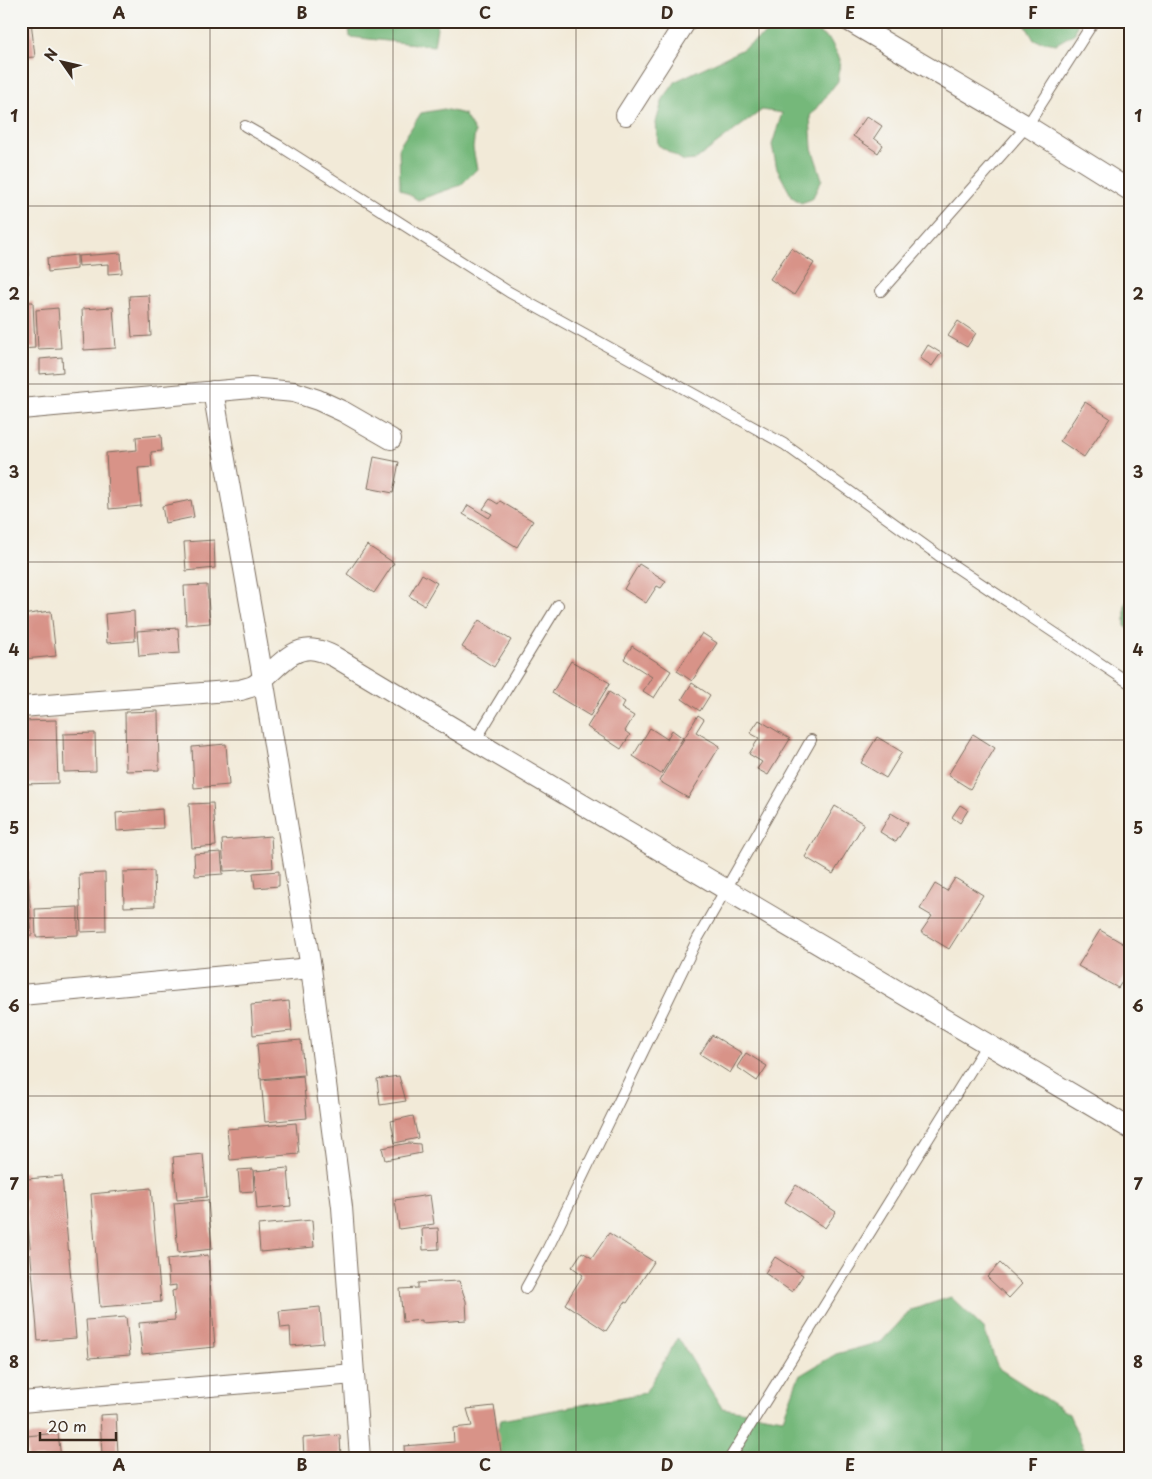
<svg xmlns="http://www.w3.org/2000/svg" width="1152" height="1479" viewBox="0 0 1152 1479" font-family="'Playpen Sans',sans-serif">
	<rect width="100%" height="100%" fill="#f6f6f2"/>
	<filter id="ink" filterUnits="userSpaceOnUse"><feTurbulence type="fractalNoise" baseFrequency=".02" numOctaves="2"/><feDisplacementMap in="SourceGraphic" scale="10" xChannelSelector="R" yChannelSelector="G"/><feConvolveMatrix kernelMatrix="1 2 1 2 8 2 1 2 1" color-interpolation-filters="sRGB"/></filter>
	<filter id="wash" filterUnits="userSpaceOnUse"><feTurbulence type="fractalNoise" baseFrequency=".0096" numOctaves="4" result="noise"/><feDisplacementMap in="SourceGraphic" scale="20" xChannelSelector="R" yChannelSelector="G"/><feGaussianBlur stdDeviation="1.12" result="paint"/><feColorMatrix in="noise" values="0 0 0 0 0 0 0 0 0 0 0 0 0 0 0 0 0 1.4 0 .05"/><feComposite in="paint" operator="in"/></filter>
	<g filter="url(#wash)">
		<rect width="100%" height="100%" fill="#f2ead8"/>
		<g fill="#75b87a" stroke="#58714c">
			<path d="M348 21H438L434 46 350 37Z"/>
			<path d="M1023 21H1078L1075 33 1056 44 1034 40Z"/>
			<path d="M802 22 830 40 840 59 838 81 810 116 812 148 822 179 812 199 801 203 792 197 777 169 772 145 782 113 762 110 695 160 684 161 658 145 656 122 663 99 676 81 741 50 778 26Z"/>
			<path d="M444 109 464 114 475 132 473 148 477 169 461 185 418 200 400 189 399 147 421 113Z"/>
			<path d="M1131 595V631L1125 626V604Z"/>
			<path d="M951 1297 984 1329 998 1368 1069 1414 1087 1456V1458H487L501 1420 645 1393 678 1338 722 1408 783 1418 799 1376 836 1354 881 1342 911 1310Z"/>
		</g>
		<g id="blocks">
			<g fill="#d89388">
				<path d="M21 21H31L35 57 21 58Z"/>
				<path d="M867 116 882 126 874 138 883 145 878 153 853 136Z"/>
				<path d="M791 248 814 263 794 295 770 279Z"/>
				<path d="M121 253 122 273 108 274V264L79 266 78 256Z"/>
				<path d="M77 255V269L48 272 47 258Z"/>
				<path d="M21 259H27L28 274 21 275Z"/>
				<path d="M149 295 151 336 132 337 129 296Z"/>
				<path d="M21 302H33L35 348 21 349Z"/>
				<path d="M113 307 116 348 84 350 82 309Z"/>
				<path d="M58 308 61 348 38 349 36 310Z"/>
				<path d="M958 321 976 333 967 347 948 336Z"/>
				<path d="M928 345 941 353 932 366 920 358Z"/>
				<path d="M62 357 63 372 40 374V359Z"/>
				<path d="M1085 402 1110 418 1084 457 1060 441Z"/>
				<path d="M161 435 162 451 151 452 152 467 138 468 141 506 109 509 106 453 137 450 136 437Z"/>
				<path d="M374 457 399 462 393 493 368 488Z"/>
				<path d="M490 499 498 504 500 501 533 521 517 547 463 514 468 505 489 518 492 514 483 509Z"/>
				<path d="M191 500 194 517 165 523 162 506Z"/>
				<path d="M214 540 215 568 186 571 184 542Z"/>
				<path d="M367 545 394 563 374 593 347 574Z"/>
				<path d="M639 564 666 581 661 588 657 586 646 603 624 589Z"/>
				<path d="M422 574 437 583 424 605 409 596Z"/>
				<path d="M207 585 210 623 186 625 184 586Z"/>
				<path d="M51 611 56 656 24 659 21 634V615Z"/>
				<path d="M134 611 135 641 107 643 105 614Z"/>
				<path d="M479 620 511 640 494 667 462 647Z"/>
				<path d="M178 628 180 653 139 656 137 631Z"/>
				<path d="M702 633 717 643 692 681 677 671Z"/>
				<path d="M632 646 671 671 654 698 643 691 652 677 624 659Z"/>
				<path d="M571 661 610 683 590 716 552 693Z"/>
				<path d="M692 683 710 695 700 711 682 699Z"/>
				<path d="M609 692 625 702 621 708 634 716 625 731 630 735 621 749 587 727Z"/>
				<path d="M158 711 159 770 126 771 125 712Z"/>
				<path d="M698 715 704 719 696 732 720 746 688 798 659 781Z"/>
				<path d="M56 720 58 783 23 784 21 766V721Z"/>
				<path d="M759 720 790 739 768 775 757 769 762 762 749 754 759 738 750 733Z"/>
				<path d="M650 728 667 739 672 730 683 738 661 774 633 756Z"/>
				<path d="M95 733 96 771 64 772 63 734Z"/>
				<path d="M973 734 995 748 970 789 948 775Z"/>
				<path d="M877 737 902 752 886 778 861 763Z"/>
				<path d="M226 744 229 785 194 788 192 747Z"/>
				<path d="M213 803 216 846 192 848 189 804Z"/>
				<path d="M960 805 968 810 960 823 952 817Z"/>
				<path d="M835 806 864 824 833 874 805 857Z"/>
				<path d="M162 809 163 828 117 831 116 813Z"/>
				<path d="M891 813 908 823 896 842 880 832Z"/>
				<path d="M271 836 273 868 224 871 222 840Z"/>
				<path d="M21 840H27L28 874 21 875Z"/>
				<path d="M221 852 223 874 195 876 194 854Z"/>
				<path d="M154 871 155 906 124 907 123 872Z"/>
				<path d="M279 871V886L255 888 253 873Z"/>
				<path d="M105 873 106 931 81 932 79 874Z"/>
				<path d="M28 876 32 935 21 936V877Z"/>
				<path d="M955 878 983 895 949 949 921 932 932 916 920 909 935 884 947 891Z"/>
				<path d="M78 907V935L36 937 35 909Z"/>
				<path d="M1100 930 1129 947 1131 942V968L1118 988 1078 966Z"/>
				<path d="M1131 971V988L1123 983Z"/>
				<path d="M289 1001 292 1031 253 1035 251 1005Z"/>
				<path d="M712 1035 742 1053 730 1073 700 1054Z"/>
				<path d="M301 1040 304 1075 260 1079 257 1044Z"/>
				<path d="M746 1053 767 1066 757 1081 737 1067Z"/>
				<path d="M303 1076 307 1118 265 1122 261 1080Z"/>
				<path d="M399 1076 406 1101 380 1105 377 1079Z"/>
				<path d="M413 1116 418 1138 395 1143 391 1121Z"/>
				<path d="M296 1123 299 1154 230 1160 227 1129Z"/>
				<path d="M409 1143 420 1144 421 1153 385 1160 382 1148Z"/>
				<path d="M203 1154 207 1197 177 1200 173 1157Z"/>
				<path d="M288 1168 291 1206 257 1209 254 1171Z"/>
				<path d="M253 1169 254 1191 240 1192 238 1170Z"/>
				<path d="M21 1172H26L27 1179 62 1176 76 1338 38 1341 26 1200 21 1201Z"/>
				<path d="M796 1185 836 1212 825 1228 785 1202Z"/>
				<path d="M151 1188 161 1302 100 1307 91 1194Z"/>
				<path d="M430 1195 434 1224 399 1229 395 1200Z"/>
				<path d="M208 1200 212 1249 178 1253 174 1203Z"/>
				<path d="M312 1220 314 1247 260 1252 258 1225Z"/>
				<path d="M438 1228 439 1249 423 1250 422 1229Z"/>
				<path d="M609 1233 654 1262 627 1303 625 1302 606 1331 565 1304 583 1275 572 1267 582 1252 592 1258Z"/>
				<path d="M208 1255 215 1347 142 1354 139 1323 175 1320 172 1291 176 1290V1285L169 1286 167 1259Z"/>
				<path d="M775 1257 803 1275 792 1292 765 1273Z"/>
				<path d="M1000 1263 1022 1284 1009 1298 987 1277Z"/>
				<path d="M459 1281 466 1301 467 1320 421 1323V1320L403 1322 400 1289 418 1288V1283Z"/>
				<path d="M320 1307 323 1343 291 1346 290 1327 281 1328 279 1311Z"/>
				<path d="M126 1317 130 1355 89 1358 86 1320Z"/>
				<path d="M494 1406 502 1458H405L404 1446 454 1442 453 1428 472 1426 467 1409Z"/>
				<path d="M116 1414 118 1454 102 1455 100 1415Z"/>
				<path d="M58 1433 61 1458H28L26 1436Z"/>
				<path d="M340 1435 341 1458H304L303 1438Z"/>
			</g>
		</g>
	</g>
	<g filter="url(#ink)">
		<use href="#blocks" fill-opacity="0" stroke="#7b6d5f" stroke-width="1"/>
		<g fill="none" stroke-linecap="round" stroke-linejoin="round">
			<defs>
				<g id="service">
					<path d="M245 126 280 146 509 292 784 444 938 555 1131 684"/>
					<path d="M881 291 1027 126 1094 21"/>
					<path d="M475 741 558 605"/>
					<path d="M526 1288 547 1250 698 938 811 740"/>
					<path d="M730 1458 987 1044"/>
				</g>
				<g id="minor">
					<path d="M849 21 1027 126 1131 191"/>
					<path d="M626 115 686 21"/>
					<path d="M213 391 263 678 311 968 342 1207 360 1458"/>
					<path d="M21 409 251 388 294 392 318 400 344 412 391 439"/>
					<path d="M21 707 241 690C245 688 249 688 253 686 273 675 290 644 316 650 323 651 329 654 335 657L475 741 1131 1129"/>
					<path d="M21 995 311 968"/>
					<path d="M21 1402 354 1374"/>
				</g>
			</defs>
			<use href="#service" stroke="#7b6d5f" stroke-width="12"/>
			<use href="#minor" stroke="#7b6d5f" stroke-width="22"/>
			<use href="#service" stroke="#fff" stroke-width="10"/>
			<use href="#minor" stroke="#fff" stroke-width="20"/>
		</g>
	</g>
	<path fill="none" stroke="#3b2a1e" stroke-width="1" stroke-opacity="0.55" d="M210 21V1458M393 21V1458M576 21V1458M759 21V1458M942 21V1458M21 206H1131M21 384H1131M21 562H1131M21 740H1131M21 918H1131M21 1096H1131M21 1274H1131"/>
	<rect width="1152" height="1479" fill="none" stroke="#f6f6f2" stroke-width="55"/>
	<g transform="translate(62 62) rotate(304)" stroke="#f6f6f2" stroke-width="4" paint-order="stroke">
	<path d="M0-4L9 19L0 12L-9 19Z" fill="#3b2a1e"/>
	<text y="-8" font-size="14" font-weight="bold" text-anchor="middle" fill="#3b2a1e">N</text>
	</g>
	<path d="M40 1432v8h76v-8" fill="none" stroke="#3b2a1e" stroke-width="2.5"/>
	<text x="48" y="1432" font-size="15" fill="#3b2a1e" stroke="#f6f6f2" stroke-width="4" paint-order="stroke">20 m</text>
	<rect x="28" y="28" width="1096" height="1424" fill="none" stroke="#3b2a1e" stroke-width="2"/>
	<g font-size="16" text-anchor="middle" font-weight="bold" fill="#3b2a1e">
		<text x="119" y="19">A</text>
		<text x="302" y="19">B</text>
		<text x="485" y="19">C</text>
		<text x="667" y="19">D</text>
		<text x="850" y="19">E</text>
		<text x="1033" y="19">F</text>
		<text x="14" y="122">1</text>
		<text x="1138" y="122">1</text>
		<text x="14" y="300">2</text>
		<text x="1138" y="300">2</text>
		<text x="14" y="478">3</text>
		<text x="1138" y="478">3</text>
		<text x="14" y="656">4</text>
		<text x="1138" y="656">4</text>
		<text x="14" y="834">5</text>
		<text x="1138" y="834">5</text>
		<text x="14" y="1012">6</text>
		<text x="1138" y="1012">6</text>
		<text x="14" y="1190">7</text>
		<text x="1138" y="1190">7</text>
		<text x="14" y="1368">8</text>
		<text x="1138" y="1368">8</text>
		<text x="119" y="1471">A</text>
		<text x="302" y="1471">B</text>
		<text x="485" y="1471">C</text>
		<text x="667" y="1471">D</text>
		<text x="850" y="1471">E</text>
		<text x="1033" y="1471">F</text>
	</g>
</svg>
